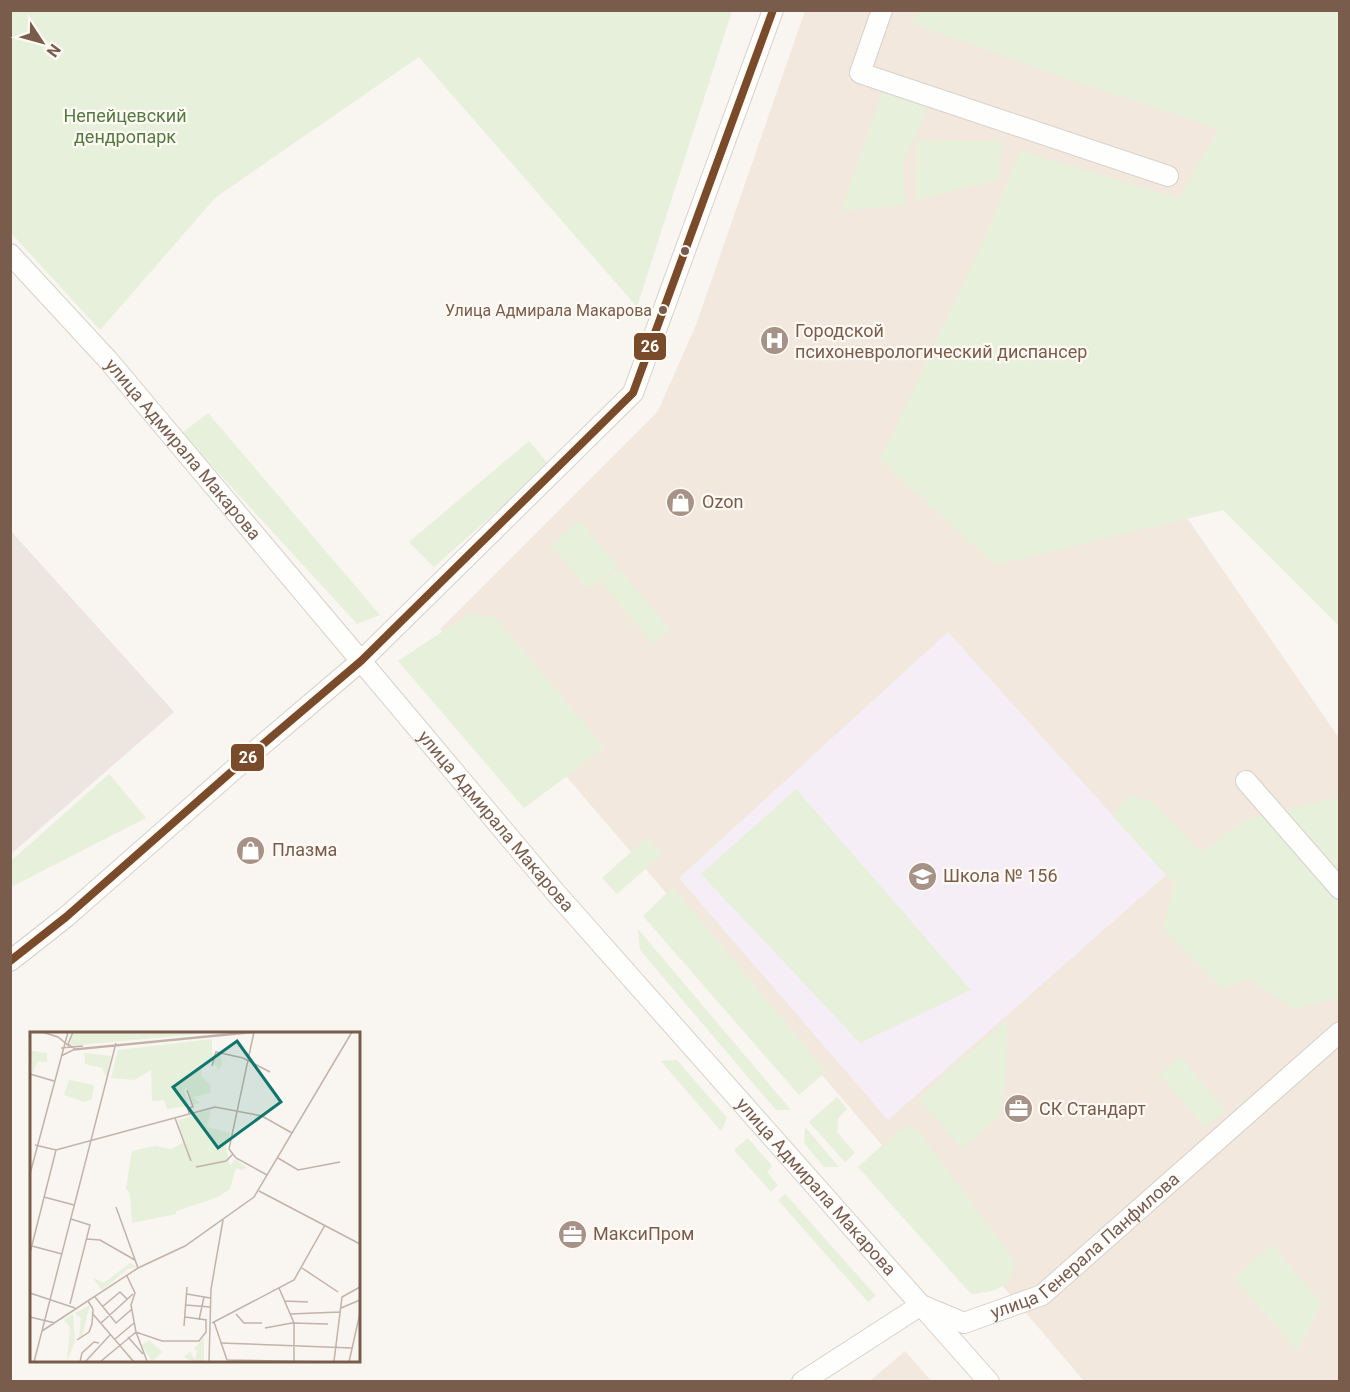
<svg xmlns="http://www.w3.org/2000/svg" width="1350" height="1392" viewBox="0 0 1350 1392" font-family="Roboto,sans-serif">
	<rect width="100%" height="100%" fill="#f9f5f0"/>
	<g fill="#f2e8de">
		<path d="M805 11H1301L1118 418 1339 738V1381H1084L440 629 658 411 696 325Z"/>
		<path d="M905 1351 931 1381H870Z"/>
	</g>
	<path fill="#ede5e0" d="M10 530 174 712 11 854H10Z"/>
	<path fill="#f6eef6" d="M948 632 1166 875 888 1120 679 878Z"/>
	<g fill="#e7f0db">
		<path d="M11 10H732V11L637 307 419 57 216 197 100 330 11 233Z"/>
		<path d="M920 11H1339V626L1223 510 995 565 880 460 985 238 1020 151 1179 198 1219 129 1070 80 911 23Z"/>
		<path d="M882 93 929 105 903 162 906 205 841 211Z"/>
		<path d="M917 140 1003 141 998 180 916 200Z"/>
		<path d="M208 413 380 615 357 624 182 433Z"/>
		<path d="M529 441 549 465 434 567 409 542Z"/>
		<path d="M579 520 618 565 589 590 550 545Z"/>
		<path d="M618 568 671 630 653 644 601 582Z"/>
		<path d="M469 614 494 616 605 748 524 808 398 661Z"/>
		<path d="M109 774 146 818 11 887V861Z"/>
		<path d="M796 789 971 990 860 1043 701 874Z"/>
		<path d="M1128 795 1153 802 1201 852 1246 819 1339 797V998L1294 1009 1248 979 1222 989 1163 929 1174 883 1113 817Z"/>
		<path d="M648 837 662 854 617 894 602 878Z"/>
		<path d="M673 887 826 1072 799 1095 643 916Z"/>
		<path d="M638 929 791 1110H776L640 950Z"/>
		<path d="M1007 1019 1006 1072 1000 1116 963 1149 918 1099Z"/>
		<path d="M1180 1056 1226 1111 1205 1128 1159 1074Z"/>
		<path d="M677 1060 727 1118 721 1131 661 1061Z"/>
		<path d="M837 1097 847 1109 838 1118 837 1132 855 1153 845 1162 809 1122Z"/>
		<path d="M805 1127 839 1167H824L804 1143Z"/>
		<path d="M903 1127 917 1129 1015 1261C1013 1288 995 1292 971 1294L858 1167Z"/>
		<path d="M748 1138 772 1166 767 1172 778 1185 771 1192 734 1150Z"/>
		<path d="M785 1194 876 1296 868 1302 778 1200Z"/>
		<path d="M1272 1245 1322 1303 1298 1351 1234 1278Z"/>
	</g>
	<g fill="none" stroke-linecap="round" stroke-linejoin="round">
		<defs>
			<g id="minor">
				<path d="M882 10 860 73 1168 176"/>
				<path id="s1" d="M10 254 108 360 556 893 989 1382"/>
				<path d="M1246 781 1340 889"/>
				<path d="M10 961 66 917 255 751 361 661 633 393 773 10"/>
				<path id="s2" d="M802 1382 921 1305 964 1323 1042 1295 1340 1032"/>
			</g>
		</defs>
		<use href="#minor" stroke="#d7d1cb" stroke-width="22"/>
		<use href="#minor" stroke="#fefefd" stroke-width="20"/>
		<defs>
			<path id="bus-1" d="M10 961 66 917 255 751 361 661 633 393 773 10"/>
		</defs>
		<use href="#bus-1" stroke="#fffaf3" stroke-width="12"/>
		<use href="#bus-1" stroke="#7a4b2a" stroke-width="8"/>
	</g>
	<defs>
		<symbol id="hospital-disc" viewBox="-11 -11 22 22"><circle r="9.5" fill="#a69286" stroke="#fffaf3"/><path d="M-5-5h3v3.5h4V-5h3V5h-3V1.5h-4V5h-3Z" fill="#fff"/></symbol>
		<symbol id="shop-disc" viewBox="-11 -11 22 22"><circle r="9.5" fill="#a69286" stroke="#fffaf3"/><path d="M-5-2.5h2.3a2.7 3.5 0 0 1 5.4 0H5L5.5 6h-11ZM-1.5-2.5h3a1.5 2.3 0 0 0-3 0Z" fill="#fff"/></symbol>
		<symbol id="school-disc" viewBox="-11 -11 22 22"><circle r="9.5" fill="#a69286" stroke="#fffaf3"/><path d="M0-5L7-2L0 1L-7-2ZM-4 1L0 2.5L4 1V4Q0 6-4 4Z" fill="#fff"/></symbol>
		<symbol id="office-disc" viewBox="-11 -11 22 22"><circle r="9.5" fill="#a69286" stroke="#fffaf3"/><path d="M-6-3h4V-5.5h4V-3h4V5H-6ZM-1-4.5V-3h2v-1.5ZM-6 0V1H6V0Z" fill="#fff"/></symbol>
	</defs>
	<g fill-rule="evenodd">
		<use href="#hospital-disc" x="758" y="324" width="33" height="33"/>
		<use href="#shop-disc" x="664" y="486" width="33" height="33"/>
		<use href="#shop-disc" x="234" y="834" width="33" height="33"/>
		<use href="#school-disc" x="906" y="860" width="33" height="33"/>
		<use href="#office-disc" x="1002" y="1092" width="33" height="33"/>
		<use href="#office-disc" x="556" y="1218" width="33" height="33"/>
	</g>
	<g fill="#7a5c4d" stroke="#fffaf3" stroke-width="2">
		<circle cx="685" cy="251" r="5"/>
		<circle cx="663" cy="310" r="5"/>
	</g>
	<g text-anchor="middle" stroke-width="4.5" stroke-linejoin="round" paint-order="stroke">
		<g font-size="16" fill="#7a5c4d" stroke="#fffaf3" text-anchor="end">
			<text x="652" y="316">Улица Адмирала Макарова</text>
		</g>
		<g font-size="18" fill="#537a41" stroke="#fffaf3">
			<text x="125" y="122">Непейцевский<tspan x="125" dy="21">дендропарк</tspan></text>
		</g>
		<g font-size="18" fill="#7a5c4d" stroke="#fffaf3" text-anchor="start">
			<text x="795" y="337">Городской<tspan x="795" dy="21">психоневрологический диспансер</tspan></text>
			<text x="702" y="508">Ozon</text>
			<text x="272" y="856">Плазма</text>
			<text x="943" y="882">Школа № 156</text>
			<text x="1039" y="1115">СК Стандарт</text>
			<text x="593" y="1240">МаксиПром</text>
		</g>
		<g font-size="18" fill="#7a5c4d" stroke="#fffaf3">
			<text dy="6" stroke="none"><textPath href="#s1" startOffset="261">улица Адмирала Макарова</textPath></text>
			<text dy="6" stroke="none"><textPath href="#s1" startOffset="747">улица Адмирала Макарова</textPath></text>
			<text dy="6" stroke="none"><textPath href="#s1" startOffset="1233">улица Адмирала Макарова</textPath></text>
			<text dy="6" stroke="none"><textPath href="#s2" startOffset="334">улица Генерала Панфилова</textPath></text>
		</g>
	</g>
	<g transform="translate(30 1032)">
		<rect width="330" height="330" fill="#f9f5f0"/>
		<path d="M43 0H191L39 14ZM182 7V21L191 24 192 33 187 39V34L180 29 173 32 171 44 181 53 180 61 163 65 170 71 163 73 158 57H154L159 74 137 77 134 68 122 69 121 38 104 48 81 46 88 18ZM1 19 17 21V30L8 29 2 42ZM54 21 81 24 77 46 72 36 55 32ZM39 48 64 53 62 67 55 70 34 63ZM181 77 177 95 200 101 196 115 200 134 205 127 217 136 212 137 214 139 206 136 200 157 188 165 146 179V182L102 191 100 162 96 156 102 119 125 114 141 117 154 110 148 88ZM100 231 107 235 98 237 72 258 63 246 74 251ZM60 273 52 304 49 306 51 286 45 281ZM43 282 45 309 37 330 40 295 34 288ZM174 306V330H163L154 325 160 320 165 328 167 319 164 317ZM119 308 132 320 122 330 112 313Z" fill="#e7f0db"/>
		<path fill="none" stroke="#c2b3aa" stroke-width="1.5" d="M12 0 28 5 39 14M43 0 38 12 45 17 218 0M224 0 199 117 206 126 237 143M31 16 53 14M31 24 43 18 228 0M182 34 186 20 213 26 240 40M0 42 24 49M157 58 163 75 158 76 159 82M145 86 161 129M5 113 26 118 185 75 232 84 262 101M248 126 268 138 310 130M166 135 196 129 203 122M0 142 38 0M229 159 330 212M14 165 44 173M86 175 108 236M57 207 70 208 105 228M2 214 32 222M0 221 26 118M272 236 308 260M97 244 105 261 101 273 106 300 117 329M249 256 264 291V329M0 261 45 276M157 262 180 266M65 265 86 291 102 277M255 269 278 270M40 272 60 193 41 187M156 273 180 275M72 275 90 260 97 267M311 276 330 268M62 281 104 330M206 282 214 291H232M260 282 310 280M0 285 25 291M155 285 177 288M169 288 174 265M184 290 197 328M71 291 103 262M182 291 264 248 295 193M154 294 157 255M235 296 262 291 298 292M12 299 108 236 155 214 224 165 322 0M98 305 113 322M85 307 104 291M47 308 59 300 62 292 63 277 58 269M190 311 322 316M197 328 304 330M304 329 312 265 330 255M4 330 86 11M50 330 52 321 64 310 69 311M55 330 80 303M70 330 106 300 132 309H169L176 300V288M179 330 181 257 193 188M319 330 330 281"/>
		<path fill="#0f766e" fill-opacity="0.15" stroke="#0f766e" stroke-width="3" d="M207 9 251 70 188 116 143 55Z"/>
		<rect width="330" height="330" fill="none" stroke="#7a5c4d" stroke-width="3"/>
	</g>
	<g stroke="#fffaf3" stroke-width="2">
		<rect x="633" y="332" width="34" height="29" rx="6" fill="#7a4b2a"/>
		<rect x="230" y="743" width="35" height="29" rx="6" fill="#7a4b2a"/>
	</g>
	<g font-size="16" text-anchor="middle" font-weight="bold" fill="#fff">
		<text x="650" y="352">26</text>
		<text x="248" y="763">26</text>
	</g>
	<rect width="1350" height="1392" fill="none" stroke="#7a5c4d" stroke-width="24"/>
	<g transform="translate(42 42) rotate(126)" stroke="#fffaf3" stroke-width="4.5" paint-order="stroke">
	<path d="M0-4.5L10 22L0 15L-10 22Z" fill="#7a5c4d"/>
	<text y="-9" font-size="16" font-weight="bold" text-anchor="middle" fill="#7a5c4d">N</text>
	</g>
</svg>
